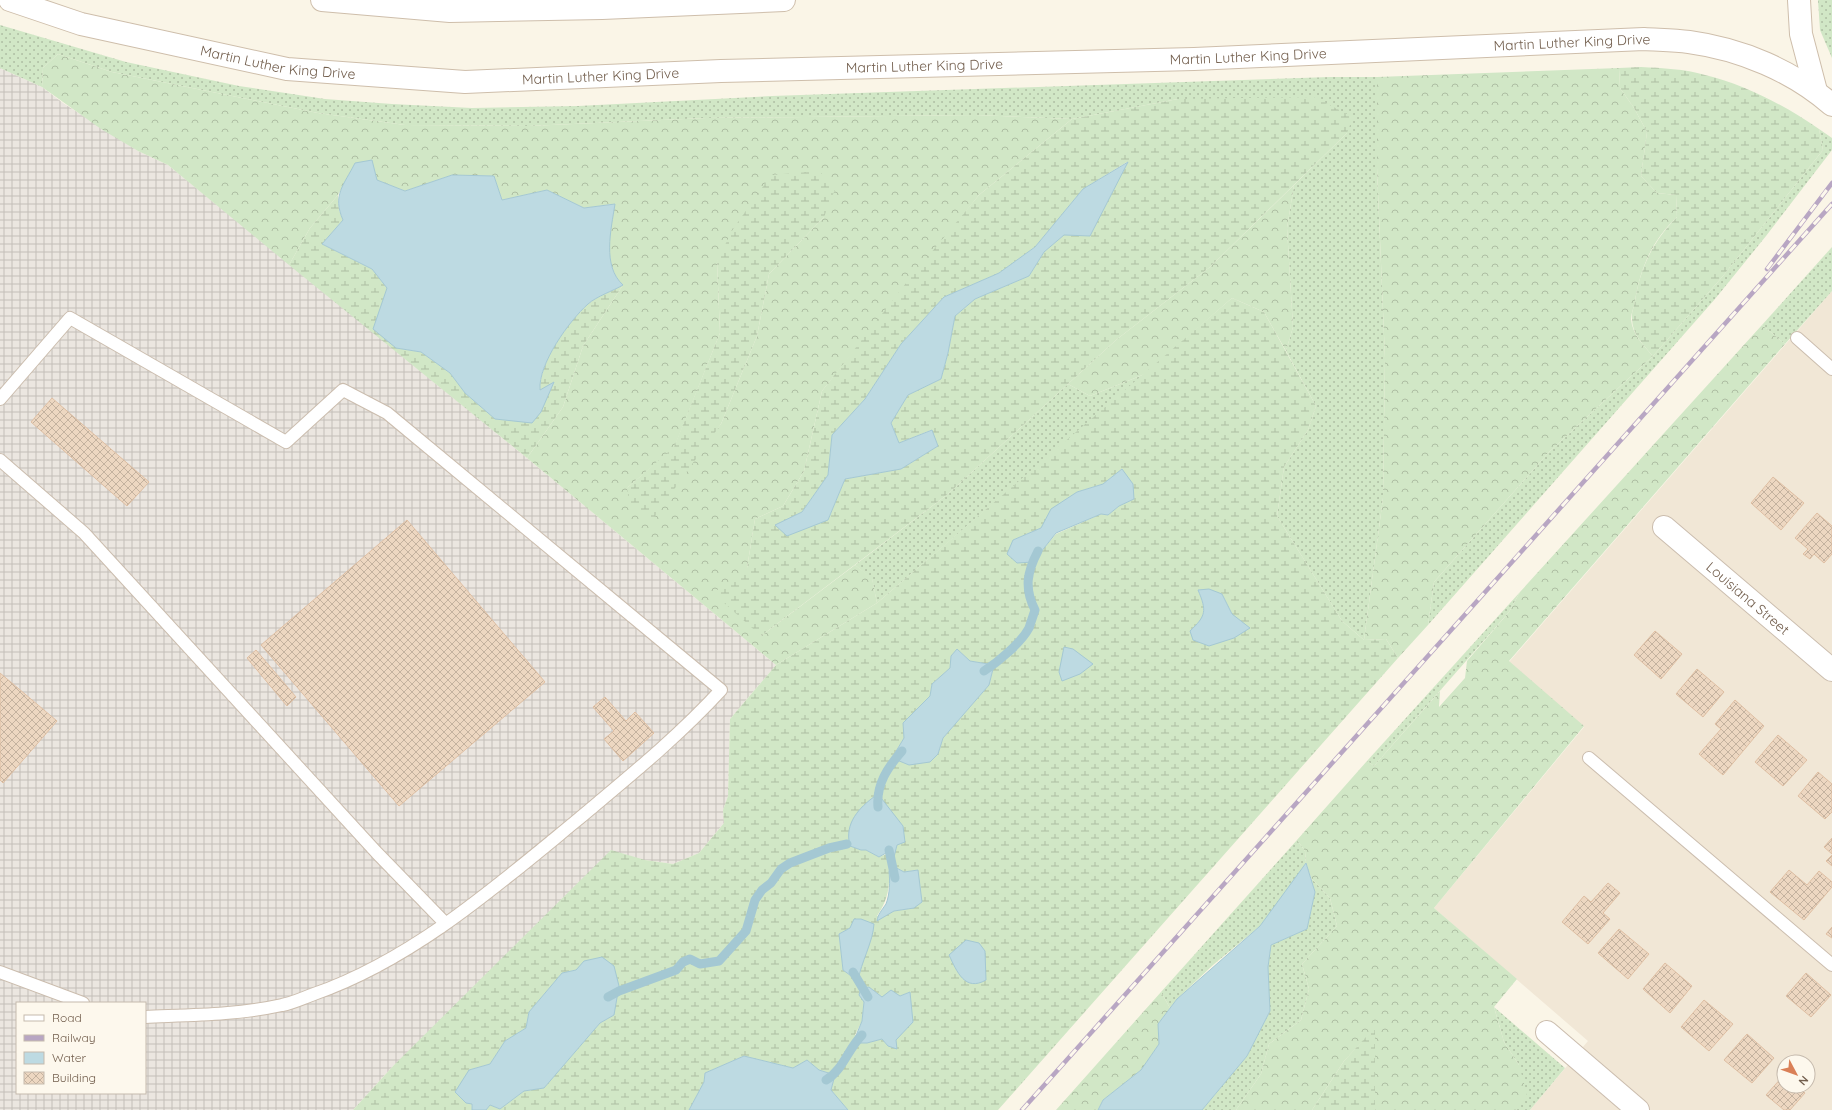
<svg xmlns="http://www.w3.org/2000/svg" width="1832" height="1110" viewBox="0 0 1832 1110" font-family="Quicksand,sans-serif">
	<defs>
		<pattern id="industrial-grid" width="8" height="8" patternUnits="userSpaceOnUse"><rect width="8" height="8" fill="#ebe6e0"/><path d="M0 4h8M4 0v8" fill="none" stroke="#c3beb8"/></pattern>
		<pattern id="grass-dots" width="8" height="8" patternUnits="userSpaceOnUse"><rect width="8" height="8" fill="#d1e7c6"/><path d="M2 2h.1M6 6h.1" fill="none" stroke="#aebea3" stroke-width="1.8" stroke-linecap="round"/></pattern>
		<pattern id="forest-crowns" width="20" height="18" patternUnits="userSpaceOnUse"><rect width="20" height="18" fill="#d1e7c6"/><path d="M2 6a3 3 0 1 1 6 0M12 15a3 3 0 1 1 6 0" fill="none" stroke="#aebea3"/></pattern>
		<pattern id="wetland-marsh" width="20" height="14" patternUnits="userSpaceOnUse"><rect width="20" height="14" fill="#d1e7c6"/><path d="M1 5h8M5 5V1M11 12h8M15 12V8" fill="none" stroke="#aebea3"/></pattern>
		<pattern id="building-cross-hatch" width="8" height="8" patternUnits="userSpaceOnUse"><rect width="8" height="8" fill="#edd7c1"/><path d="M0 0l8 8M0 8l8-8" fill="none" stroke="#c4b29f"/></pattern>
	</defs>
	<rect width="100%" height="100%" fill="#faf5e7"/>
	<path fill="#f1e7d6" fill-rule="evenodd" d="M1832 291V1110H1530L1588 1041 1434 908 1584 727 1509 662ZM1784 1062H1808V1086H1784Z"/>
	<path fill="url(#industrial-grid)" fill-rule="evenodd" d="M0 68 42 87 63 103 138 151 168 165 527 458 776 665 730 719 728 796 723 810 724 823 699 853 673 864 645 860 394 1065 353 1110H0ZM17 1003H145V1093H17Z"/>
	<g fill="url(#grass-dots)">
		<path d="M1818 0H1832V58L1820 30Z"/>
		<path d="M0 25 126 62 239 86 325 99 392 104 472 108 578 106 772 96 1330 77H1377V169L1385 358 1383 498 1364 640 1342 621 1277 516 1284 467 1308 430 1316 406 1286 351 1293 327 1287 228 1294 185 1347 133 1178 99 1072 119 975 115 706 118 529 126 405 125 318 113 112 72 58 54 43 68 42 87 0 68Z"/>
		<path d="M1819 129 1832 138V150L1766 236 1715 299 1428 625 1434 582 1548 453 1653 356 1723 276 1823 150Z"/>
		<path d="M1832 247V291L1785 344 1762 325Z"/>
		<path d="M1145 374 877 603 872 579 855 565 948 494 1068 384 1090 396Z"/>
		<path d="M1520 592 1509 612 1374 766 1367 761Z"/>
		<path d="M1297 840 1305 851 1306 863 1287 892 1260 926 1213 965 1177 999 1170 1008 1161 992Z"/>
		<path d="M1311 878 1330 898 1337 926 1302 964 1309 989 1301 1020 1269 1044 1261 1074 1236 1110H1202L1247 1056 1270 1011 1268 967 1271 945 1307 929 1315 892Z"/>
		<path d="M1494 1007 1565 1068 1530 1110H1516L1519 1065 1504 1042Z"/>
	</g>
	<g fill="url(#forest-crowns)" fill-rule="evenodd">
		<path d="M58 54 112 72 318 113 405 125 529 126 706 118 975 115 1072 119 979 195 822 391 804 471 783 506 755 519 747 568 761 636 855 565 872 578 877 603 776 665 527 458 563 407 583 346 623 285C602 266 611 230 614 204L584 208 547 190 502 200 494 176 452 175 405 191 377 180 356 163 338 195 310 228 289 265 168 165 138 151 101 129 42 87 43 68ZM824 217 769 274 757 336 721 424 699 451 627 488 674 448 720 333 717 261Z"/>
		<path d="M1619 68 1620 88 1634 108 1647 132 1641 176 1657 193 1676 195 1677 217C1652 240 1640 269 1635 301 1634 307 1631 314 1631 319 1632 334 1644 346 1653 356L1548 453 1434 582 1428 625 1398 658 1386 639 1364 640 1383 498 1385 358 1377 168V77Z"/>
		<path d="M1294 185 1287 228 1293 327 1286 351 1264 312 1232 298 1145 374 1090 396 1068 384 1116 340 1210 267Z"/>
		<path d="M1762 325 1785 344 1509 661 1584 726 1434 908 1517 979 1494 1007 1504 1042 1519 1065 1527 1094 1516 1110H1375V1028L1344 1061 1312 1110H1236L1261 1074 1269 1044 1301 1020 1309 989 1302 964 1337 926 1330 898 1311 878 1306 863 1305 851 1297 840 1367 761 1374 766 1440 691 1439 707 1465 678 1467 661 1509 612 1520 592Z"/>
		<path d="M1161 992 1170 1008 1158 1024 1159 1044 1141 1070 1103 1100 1098 1110H1056Z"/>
	</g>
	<g fill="url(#wetland-marsh)" fill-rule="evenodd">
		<path d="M1641 67C1662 68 1685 69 1705 75 1746 85 1784 105 1819 129L1823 150 1723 276 1653 356C1644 346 1632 334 1632 319 1631 313 1634 307 1635 301 1640 268 1653 241 1677 217L1676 195 1657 193 1641 176 1647 132 1634 108 1620 88 1619 68Z"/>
		<path d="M1314 97 1353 117 1347 133 1210 267 1116 340 948 494 761 636 713 593 747 568 755 519 783 506 804 471 822 391 910 278 979 195 1072 119 1178 99ZM1127 162 1090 236 1064 235 1044 252 1029 276 975 299 955 316 948 353 941 379 908 395 891 423 899 443 931 430 938 446 901 469 845 479 828 520 776 525 802 512 828 475 832 435 865 399 901 344 944 297 999 273 1035 247 1083 189Z"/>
		<path d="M819 171 836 187 824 217 769 274 757 336 721 424 652 520 630 509 627 488 674 447 720 333 717 261 733 229 771 175Z"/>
		<path d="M338 195 339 210 343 220 322 244 372 269 387 288 396 348 421 352 450 373 465 393 495 419 553 383 540 391C539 363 567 323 588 304 597 296 613 291 623 285L583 346 563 407 527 458 289 265 310 228Z"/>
		<path d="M1232 298 1264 312 1316 406 1308 430 1284 467 1277 516 1342 621 1364 640 1386 639 1398 658 998 1110H848L831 1090 835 1075 819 1070 807 1060 793 1068 744 1056 705 1073 704 1082 689 1110H486L490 1105 500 1109 524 1091 544 1088 600 1023 614 1015 576 970 562 973 529 1012 526 1028 505 1041 490 1064 469 1070 472 1110H353L394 1065 611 850 645 860 673 864 699 853 724 823 723 810 728 796 730 719 776 665 877 603ZM1122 469 1134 499 1119 506 1108 515 1101 514 1056 534 1033 561 1013 540 1041 528 1077 492 1103 484ZM1198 590 1222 594 1232 614 1190 632C1206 616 1207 611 1198 590ZM957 649 970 661 994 665 989 685 943 738 938 754 892 758 904 738 903 723 930 696 932 684 950 668 951 656ZM849 841 897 845 894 851 879 857 866 850H861L850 846C845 849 841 850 836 846ZM893 866 904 872 917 870 918 882 914 908 894 911 877 916C887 901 890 889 889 871ZM850 928 873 932 860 970 858 981 843 970 839 934ZM873 990 882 997 900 996 910 992C911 1018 910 1030 888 1046L882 1039 867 1043 855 1035 862 1021 864 1002Z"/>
		<path d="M1375 1027V1110H1312L1344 1061Z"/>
	</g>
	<g fill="#bddae2" stroke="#a4c8d3">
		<path d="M372 160 377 180 405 191 452 175 494 176 502 200 547 190 584 208 615 204C611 230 602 266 623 285 613 291 597 296 588 304 569 321 538 364 540 390L554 382 541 412 532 423 495 419 465 393 450 373 421 352 396 348 373 329 387 288 372 269 322 244 343 220C332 195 344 185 355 163Z"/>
		<path d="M1128 162 1090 236 1064 235 1044 252 1029 276 975 299 955 316 948 353 941 379 908 395 891 423 899 443 932 430 938 446 901 469 845 479 828 520 787 536 775 525 802 512 828 475 832 435 865 399 901 344 944 297 999 273 1035 247 1083 189Z"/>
		<path d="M1122 469 1133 484 1134 499 1119 506 1108 515 1101 514 1056 533 1033 562 1017 563 1007 554 1013 540 1041 528 1051 509 1077 492 1103 484Z"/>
		<path d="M1209 589 1222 594 1232 614 1250 628 1234 638 1209 646 1193 640 1190 631C1206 616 1207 611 1198 590Z"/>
		<path d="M1064 647 1073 649 1093 664 1080 674 1062 681 1059 672Z"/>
		<path d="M957 649 970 661 994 665 989 685 943 738 938 754 930 762 909 765 892 758 904 738 903 723 930 696 932 684 950 668 951 656Z"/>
		<path d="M878 794 903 826 905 842 897 845 893 861 886 853 879 857 866 850H861L850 846C844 849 841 850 836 846L849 841C846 820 862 805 878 794Z"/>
		<path d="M1306 863 1315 892 1307 929 1271 945 1268 967 1270 1011 1247 1056 1202 1110H1098L1103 1100 1141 1070 1159 1044 1158 1024 1177 999 1260 926Z"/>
		<path d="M893 866 904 872 918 870 922 902 914 908 894 911 877 921C878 914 882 910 886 904 890 894 890 881 889 871Z"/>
		<path d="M854 919H861L874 924C873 942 861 962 858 981L843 970 839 934 850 928Z"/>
		<path d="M966 940 979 943 985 951 986 980C965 992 957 972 949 955Z"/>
		<path d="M602 957 614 966 619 986 614 1015 600 1023 544 1088 524 1091 500 1109 490 1105 486 1110H472V1104L466 1103 455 1092 469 1070 490 1064 505 1041 526 1028 529 1012 562 973 576 970 584 961Z"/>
		<path d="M869 987 882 997 891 990 900 996 910 992 913 1022 896 1040 897 1049 888 1046 882 1039 867 1043H853L862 1021 864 1002 859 995 861 988Z"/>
		<path d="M744 1056 793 1068 807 1060 819 1070 835 1075 831 1090 848 1110H689L704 1082 705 1073Z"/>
	</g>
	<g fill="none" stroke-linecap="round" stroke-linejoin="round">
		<g stroke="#a4c8d3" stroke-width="9">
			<path d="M984 671C998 662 1021 643 1029 628 1031 622 1033 616 1035 610 1024 588 1027 572 1038 551"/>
			<path d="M878 807C876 784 888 767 902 751"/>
			<path d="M889 850 895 878"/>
			<path d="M853 972 868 997"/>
			<path d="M608 997 619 991 676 970 683 962 690 959 700 964 719 961 746 931 755 900 762 890 771 883 781 869 790 863 829 848 847 844"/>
			<path d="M826 1080C843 1070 848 1049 862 1035"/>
		</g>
	</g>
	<g fill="url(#building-cross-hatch)" stroke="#dfbfa3">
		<path d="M52 398 149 482 127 506 31 422Z"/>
		<path d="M1773 477 1804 503 1781 530 1751 503Z"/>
		<path d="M1817 513 1832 526V554L1824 563 1814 554 1810 559 1803 554 1808 549 1795 538Z"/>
		<path d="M407 520 545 682 399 806 261 645Z"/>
		<path d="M1655 631 1682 654 1661 679 1634 655Z"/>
		<path d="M256 650 296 697 287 706 247 658Z"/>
		<path d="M1697 669 1724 692 1703 717 1676 694Z"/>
		<path d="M0 673 57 721 3 783 0 780Z"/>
		<path d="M605 697 626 721 635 712 654 733 623 761 604 739 614 731 593 707Z"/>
		<path d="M1735 700 1764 726 1723 775 1699 754 1721 729 1715 724Z"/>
		<path d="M1778 735 1807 760 1783 786 1755 762Z"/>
		<path d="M1818 772 1832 784V812L1825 819 1798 796Z"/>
		<path d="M1832 838V854L1824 847Z"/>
		<path d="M1832 855V866L1826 861Z"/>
		<path d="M1789 870 1807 885 1819 871 1832 882V887L1804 920 1770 892Z"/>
		<path d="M1608 883 1620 893 1603 913 1610 919 1588 944 1562 922 1584 896 1591 902Z"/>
		<path d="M1832 927V938L1826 934Z"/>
		<path d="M1619 929 1649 954 1628 979 1598 953Z"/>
		<path d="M1665 963 1692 986 1670 1013 1643 989Z"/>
		<path d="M1806 973 1831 995 1811 1017 1786 996Z"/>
		<path d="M1704 1000 1733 1024 1709 1051 1681 1027Z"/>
		<path d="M1747 1034 1774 1058 1752 1083 1724 1060Z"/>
		<path d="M1784 1075V1086H1797L1805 1093 1790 1110H1784L1766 1095Z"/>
	</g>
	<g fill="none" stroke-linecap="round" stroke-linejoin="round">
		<defs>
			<g id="lane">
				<path d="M1797 338 1832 369"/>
				<path d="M0 399 70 318 286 442 343 390 387 413 721 690C677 738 626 779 576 821 497 886 412 960 314 994 303 998 293 1003 282 1005 237 1015 190 1015 145 1017"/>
				<path d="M0 460 84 533 377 853 445 923"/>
				<path d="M1589 758 1832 965"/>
				<path d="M0 972 83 1003"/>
			</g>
			<g id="street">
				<path id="s1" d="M1664 527 1832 670"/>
				<path d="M1547 1032 1638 1110"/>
			</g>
			<g id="secondary">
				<path id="s2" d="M10 0 81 24 287 69 465 82 721 71 1194 59 1644 39C1659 40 1674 40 1689 42 1741 49 1793 71 1832 105"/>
				<path d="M322 0 450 11 602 8 784 0"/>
				<path d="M1799 0 1801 34 1816 91"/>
			</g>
		</defs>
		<use href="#lane" stroke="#cbbdae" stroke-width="14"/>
		<use href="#street" stroke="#cbbdae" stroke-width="24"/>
		<use href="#secondary" stroke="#cebeab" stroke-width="24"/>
		<use href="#lane" stroke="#fff" stroke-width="12"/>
		<use href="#street" stroke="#fff" stroke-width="22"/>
		<use href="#secondary" stroke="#fff" stroke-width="22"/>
		<defs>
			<g id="rail">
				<path d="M1767 269 1832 183"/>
				<path d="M1022 1110 1832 204"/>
			</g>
		</defs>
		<use href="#rail" stroke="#b8a6c3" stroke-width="4.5"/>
		<use href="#rail" stroke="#fdf8ed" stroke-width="3" stroke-dasharray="9" stroke-linecap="butt"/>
	</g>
	<g text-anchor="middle" stroke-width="4" stroke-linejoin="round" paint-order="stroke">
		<g font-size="14" fill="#725e4d" stroke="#fdf8ed">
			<text dy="5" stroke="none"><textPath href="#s2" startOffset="1572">Martin Luther King Drive</textPath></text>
			<text dy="5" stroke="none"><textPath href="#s2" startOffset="1248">Martin Luther King Drive</textPath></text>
			<text dy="5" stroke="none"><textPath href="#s2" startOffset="276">Martin Luther King Drive</textPath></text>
			<text dy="5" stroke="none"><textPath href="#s2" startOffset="924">Martin Luther King Drive</textPath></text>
			<text dy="5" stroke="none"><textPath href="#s2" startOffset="600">Martin Luther King Drive</textPath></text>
			<text dy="5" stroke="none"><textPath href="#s1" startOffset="110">Louisiana Street</textPath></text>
		</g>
	</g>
	<rect x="16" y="1002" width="130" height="92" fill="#fdf8ed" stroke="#c5baad"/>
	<rect x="24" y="1015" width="20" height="6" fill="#ffffff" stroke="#c5baad"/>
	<text x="52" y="1022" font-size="12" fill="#725e4d">Road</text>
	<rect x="24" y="1035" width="20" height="6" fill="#b8a6c3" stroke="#c5baad"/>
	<text x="52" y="1042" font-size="12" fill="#725e4d">Railway</text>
	<rect x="24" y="1052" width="20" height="12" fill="#bddae2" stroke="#c5baad"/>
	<text x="52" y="1062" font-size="12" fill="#725e4d">Water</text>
	<rect x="24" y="1072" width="20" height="12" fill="url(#building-cross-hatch)" stroke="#c5baad"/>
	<text x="52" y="1082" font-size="12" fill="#725e4d">Building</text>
	<g transform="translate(1796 1074) rotate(131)"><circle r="19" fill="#fdf8ed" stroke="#c5baad"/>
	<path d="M0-3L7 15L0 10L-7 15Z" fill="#da8057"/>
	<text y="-6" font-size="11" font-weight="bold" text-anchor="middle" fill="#725e4d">N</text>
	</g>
</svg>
